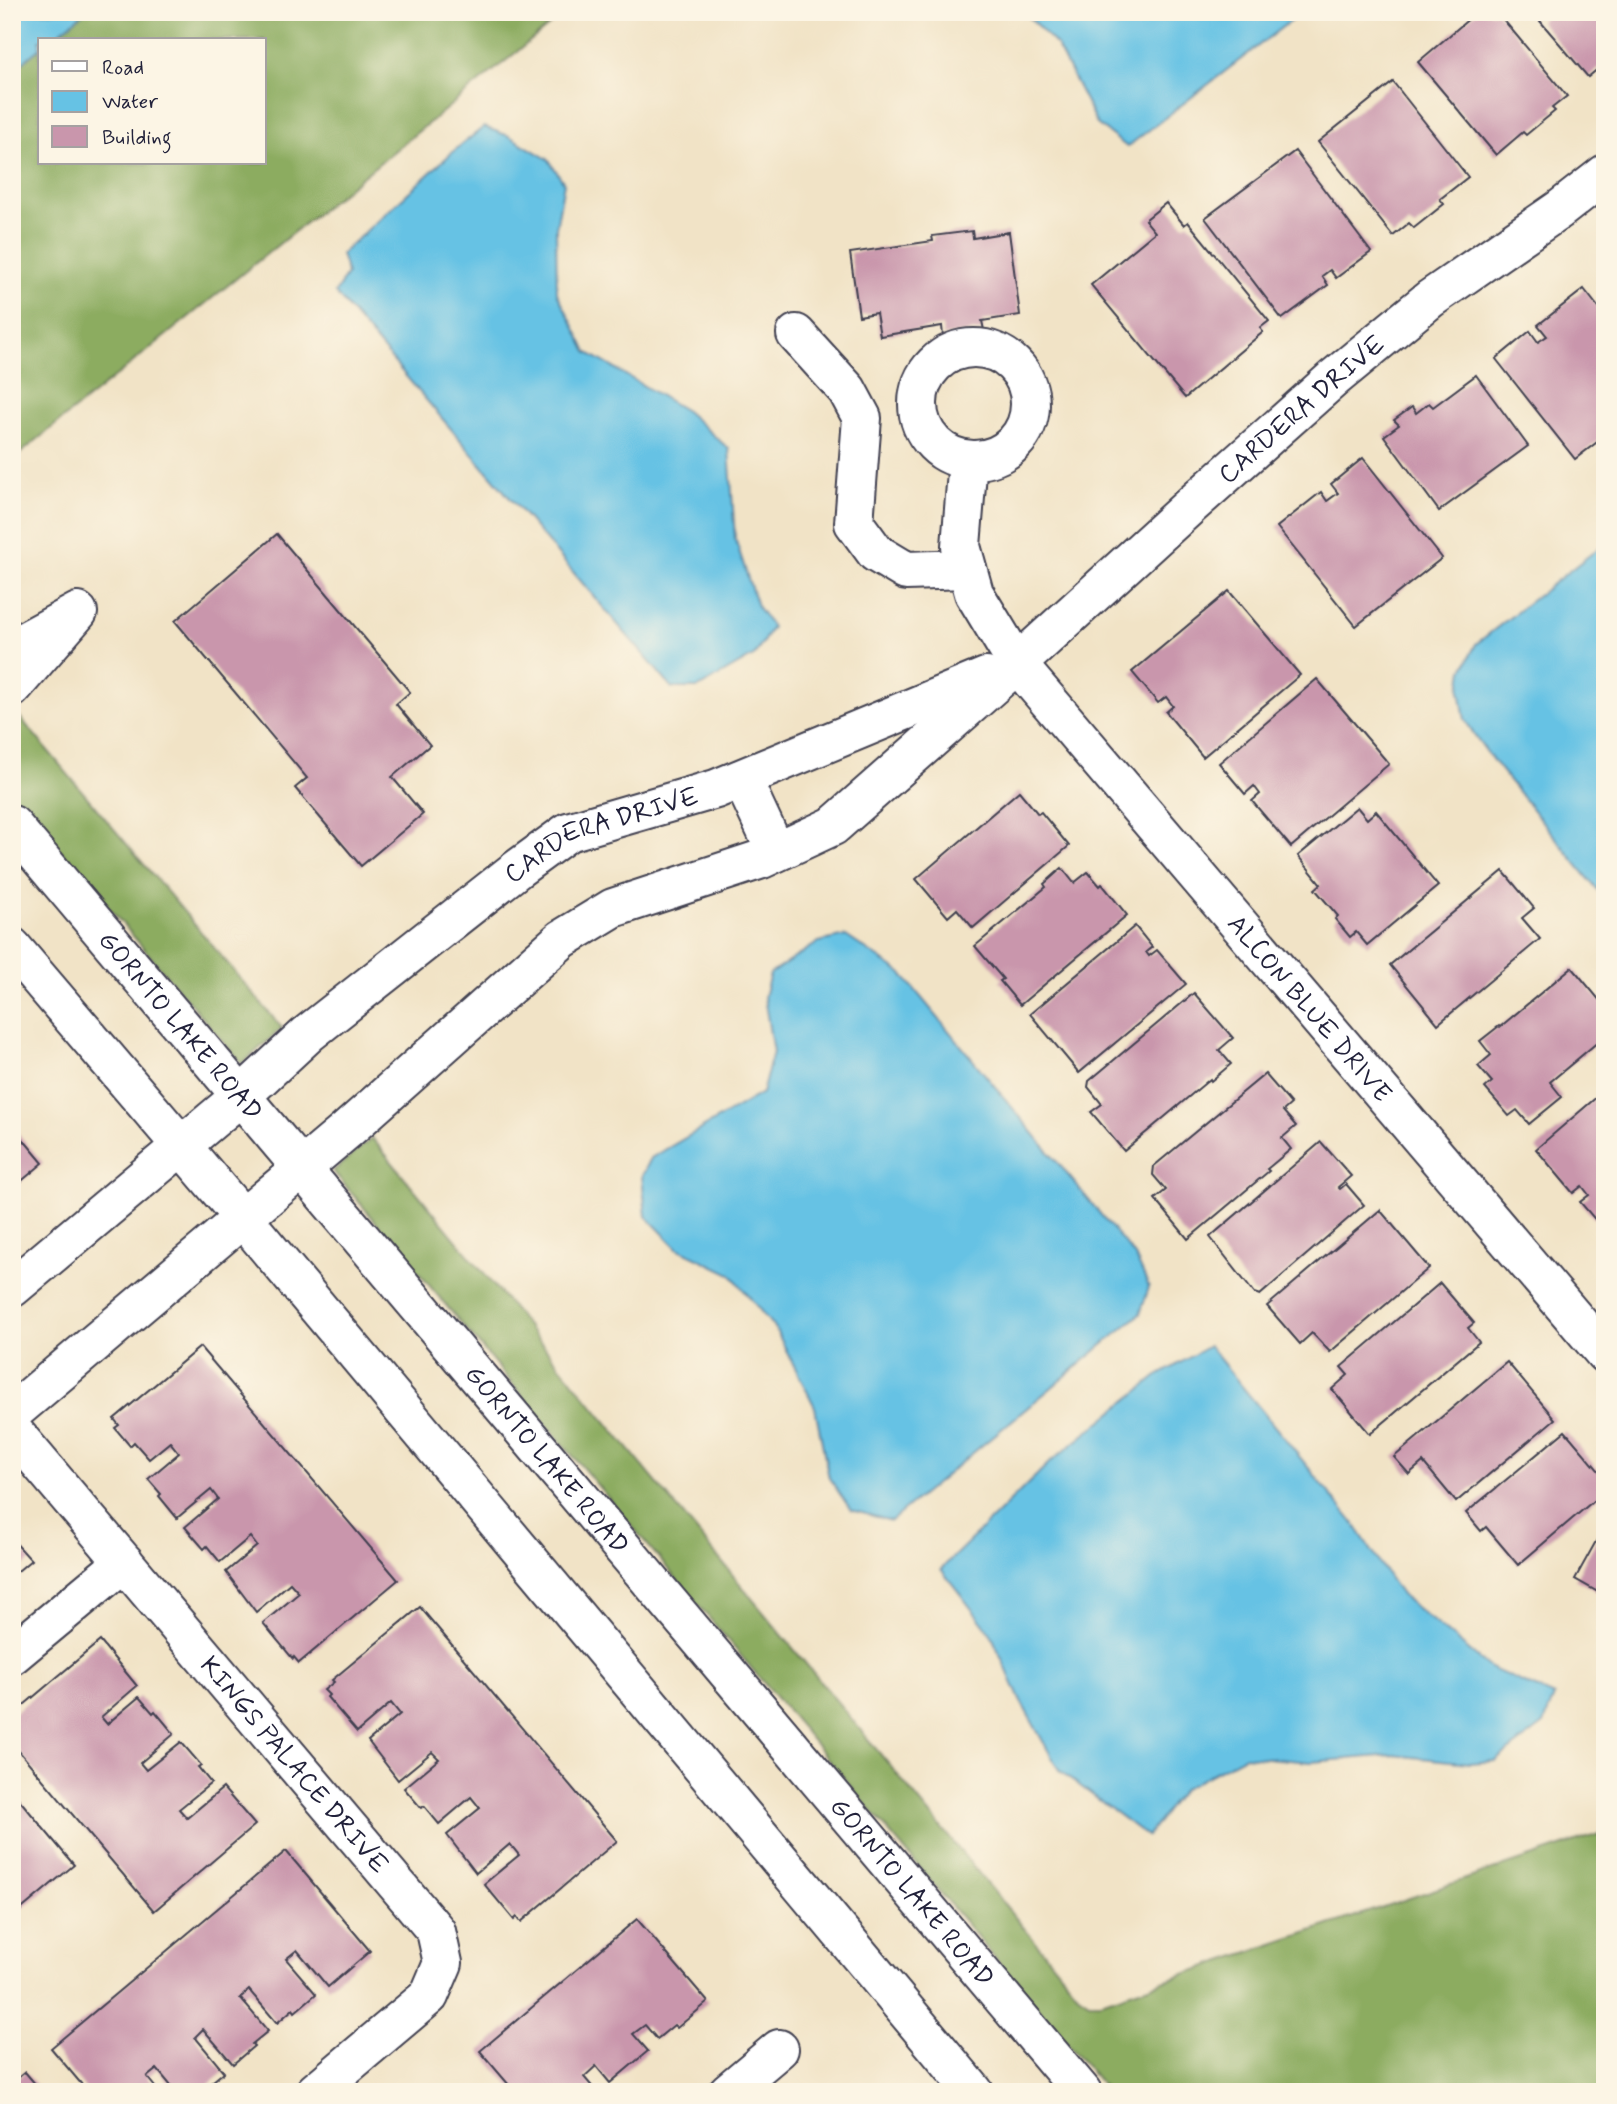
<svg xmlns="http://www.w3.org/2000/svg" width="1617" height="2104" viewBox="0 0 1617 2104" font-family="Mynerve,sans-serif">
	<rect width="100%" height="100%" fill="#fcf5e5"/>
	<filter id="ink" filterUnits="userSpaceOnUse"><feTurbulence type="fractalNoise" baseFrequency=".0143" numOctaves="2"/><feDisplacementMap in="SourceGraphic" scale="14" xChannelSelector="R" yChannelSelector="G"/><feConvolveMatrix kernelMatrix="1 2 1 2 8 2 1 2 1" color-interpolation-filters="sRGB"/></filter>
	<filter id="wash" filterUnits="userSpaceOnUse"><feTurbulence type="fractalNoise" baseFrequency=".00686" numOctaves="4" result="noise"/><feDisplacementMap in="SourceGraphic" scale="28" xChannelSelector="R" yChannelSelector="G"/><feGaussianBlur stdDeviation="1.57" result="paint"/><feColorMatrix in="noise" values="0 0 0 0 0 0 0 0 0 0 0 0 0 0 0 0 0 1.4 0 .05"/><feComposite in="paint" operator="in"/></filter>
	<g filter="url(#wash)">
		<rect width="100%" height="100%" fill="#f1e3c6"/>
		<g fill="#8cac60" stroke="#57674e" stroke-width="2">
			<path d="M85 12H566L12 460V71L40 48V163H264V40H50Z"/>
			<path d="M12 708 282 1028 242 1064 12 794Z"/>
			<path d="M372 1138 1080 1996 1089 2002H1101L1605 1832V2092H1108L333 1171Z"/>
		</g>
		<g fill="#66c2e4" stroke="#447290" stroke-width="2">
			<path d="M12 12H85L50 40H40V48L12 71Z"/>
			<path d="M1024 12H1302L1127 147 1097 124 1057 46Z"/>
			<path d="M484 127 509 136 549 160 564 183 556 228 557 293 587 352 686 411 729 449 735 538 757 606 772 627 755 655 698 688H672L335 293 347 274 341 254 456 149Z"/>
			<path d="M1605 543V899L1494 762 1476 737 1465 720 1460 690 1463 670 1476 644Z"/>
			<path d="M846 936 901 973 1135 1256 1149 1287 1140 1314 891 1521 851 1510 829 1478 815 1407 776 1330 731 1274 677 1248 646 1216 642 1176 651 1158 762 1093 773 1052 764 997 770 974 819 942Z"/>
			<path d="M1209 1346 1352 1521 1401 1595 1490 1668 1554 1696 1544 1724 1495 1761 1469 1763 1393 1755 1311 1762 1245 1756 1183 1789 1147 1836 1059 1770 1020 1700 991 1634 941 1569 1049 1463 1156 1377Z"/>
		</g>
		<g id="blocks">
			<g fill="#c996ac">
				<path d="M1477 12H1497L1567 96 1552 108 1555 111 1526 135 1523 132 1496 155 1418 62Z"/>
				<path d="M1550 12H1605V63L1588 77 1540 21Z"/>
				<path d="M1393 82 1468 177 1440 199 1444 204 1414 228 1409 223 1393 236 1318 142Z"/>
				<path d="M1295 151 1371 252 1336 278 1330 270 1322 276 1328 285 1282 319 1205 218Z"/>
				<path d="M1166 203 1184 225 1188 222 1269 321 1260 328 1263 332 1185 398 1091 285 1155 232 1145 220Z"/>
				<path d="M972 231 973 238 1009 232 1020 315 982 321 984 330 943 336 942 326 880 336 876 313 859 316 850 253 933 241 932 236Z"/>
				<path d="M1584 289 1605 316V436L1575 459 1496 359 1530 331 1538 342 1547 336 1538 325Z"/>
				<path d="M1476 375 1528 446 1439 511 1384 436 1399 425 1394 420 1412 407 1416 413 1429 403 1433 407Z"/>
				<path d="M1363 458 1442 558 1356 626 1277 527 1321 492 1327 501 1338 493 1331 484Z"/>
				<path d="M277 534 410 692 396 704 430 745 392 777 423 814 361 866 295 788 307 778 175 621Z"/>
				<path d="M1229 591 1300 675 1203 757 1166 712 1173 706 1166 697 1158 703 1132 672Z"/>
				<path d="M1317 679 1389 764 1291 847 1252 801 1260 794 1254 786 1245 794 1219 763Z"/>
				<path d="M1019 791 1038 814 1041 812 1069 846 973 928 957 909 948 917 916 879Z"/>
				<path d="M1357 807 1367 819 1376 811 1438 886 1367 945 1356 932 1350 937 1335 919 1338 916 1315 889 1321 884 1298 856Z"/>
				<path d="M1062 868 1074 883 1088 872 1100 886 1102 884 1127 915 1020 1005 1000 981 1003 979 975 946 1046 887 1044 884Z"/>
				<path d="M1503 871 1534 908 1522 918 1540 939 1438 1024 1390 965Z"/>
				<path d="M1135 926 1152 947 1146 952 1149 956 1157 950 1186 984 1079 1073 1030 1014Z"/>
				<path d="M1572 967 1601 1002H1605V1036L1550 1082 1562 1097 1529 1124 1517 1110 1509 1116 1485 1088 1492 1082 1478 1066 1491 1055 1480 1041 1499 1026 1500 1027Z"/>
				<path d="M1194 993 1233 1038 1219 1050 1231 1064 1211 1081 1210 1079 1124 1151 1091 1112 1102 1104 1088 1087 1089 1081Z"/>
				<path d="M1265 1074 1291 1104 1283 1111 1296 1126 1282 1138 1291 1149 1267 1169 1269 1171 1188 1239 1155 1199 1166 1190 1153 1175 1154 1166Z"/>
				<path d="M1605 1090V1231L1580 1202 1589 1195 1582 1186 1573 1193 1536 1149Z"/>
				<path d="M12 1126 43 1163 12 1189Z"/>
				<path d="M1321 1142 1351 1176 1338 1187 1340 1189 1346 1184 1364 1205 1260 1295 1254 1293 1210 1237Z"/>
				<path d="M1380 1210 1429 1268 1330 1352 1312 1333 1300 1344 1267 1306Z"/>
				<path d="M1440 1283 1474 1323 1468 1328 1479 1342 1370 1434 1332 1389 1348 1375 1341 1367Z"/>
				<path d="M200 1347 398 1580 299 1663 294 1657 293 1659 263 1623 299 1593 290 1583 256 1612 226 1572 257 1546 250 1537 220 1562 207 1546 204 1549 185 1527 218 1499 211 1490 177 1518 159 1496 161 1494 148 1479 179 1453 170 1442 149 1459 134 1442 130 1446 115 1428 119 1425 114 1419Z"/>
				<path d="M1507 1362 1555 1419 1456 1502 1423 1462 1409 1474 1394 1457Z"/>
				<path d="M1565 1431 1605 1478V1491L1518 1565 1486 1527 1481 1531 1466 1513Z"/>
				<path d="M1605 1525V1596L1575 1579Z"/>
				<path d="M12 1539 31 1560 12 1576Z"/>
				<path d="M420 1607 617 1841 521 1922 517 1917 514 1920 484 1884 519 1855 510 1844 476 1873 447 1835 480 1808 471 1797 439 1824 424 1806 421 1808 404 1788 439 1759 432 1752 398 1780 368 1741 400 1714 391 1703 357 1732 327 1697 329 1695 324 1690 334 1682 332 1680Z"/>
				<path d="M100 1641 137 1686 101 1717 107 1724 139 1697 153 1713 155 1711 174 1734 140 1763 146 1770 181 1742 201 1765 198 1767 211 1783 179 1809 187 1818 223 1788 255 1825 154 1911 12 1743V1715Z"/>
				<path d="M12 1791 74 1865 12 1917Z"/>
				<path d="M286 1851 370 1951 328 1987 297 1950 286 1959 316 1994 295 2012 293 2009 277 2023 249 1990 240 1998 268 2031 252 2044 254 2046 233 2064 203 2029 195 2037 224 2072 201 2091 200 2089 197 2092H176L157 2069 147 2077 159 2092H88L51 2048Z"/>
				<path d="M637 1919 708 2002 677 2028 674 2025 657 2039 645 2025 633 2034 648 2051 610 2083 596 2066 584 2077 596 2091 594 2092H515L480 2051Z"/>
				<path d="M25 2072 42 2092H12V2083Z"/>
			</g>
		</g>
	</g>
	<g filter="url(#ink)">
		<use href="#blocks" fill-opacity="0" stroke="#413f50" stroke-width="2"/>
		<g fill="none" stroke-linecap="round" stroke-linejoin="round">
			<defs>
				<g id="minor">
					<path d="M796 334 847 390 862 418 854 523 876 553 906 571 967 569"/>
					<circle cx="974" cy="404" r="56"/>
					<path id="s1" d="M968 460 961 546 974 593 1017 664 1605 1354"/>
					<path d="M12 648 78 612 12 688"/>
					<path d="M742 779 776 852"/>
					<path id="s2" d="M12 825 1082 2092"/>
					<path d="M12 947 242 1217 974 2092"/>
					<path id="s3" d="M12 1288 242 1095 309 1033 516 870 568 832 716 789 986 677"/>
					<path id="s4" d="M12 1413 347 1130 562 939 613 908 762 859 833 826 1017 664 1189 507 1334 378 1430 299 1559 210 1605 174"/>
					<path id="s5" d="M12 1430 436 1931 443 1963 429 1996 315 2092"/>
					<path d="M12 1655 124 1562"/>
					<path d="M728 2092 779 2049"/>
				</g>
			</defs>
			<use href="#minor" stroke="#413f50" stroke-width="42"/>
			<use href="#minor" stroke="#fff" stroke-width="38"/>
		</g>
	</g>
	<g text-anchor="middle" stroke-width="5" stroke-linejoin="round" paint-order="stroke">
		<g font-size="26" fill="#22223b" stroke="#fcf5e5">
			<text dy="9" stroke="none"><textPath href="#s4" startOffset="1648">CARDERA DRIVE</textPath></text>
			<text dy="9" stroke="none"><textPath href="#s3" startOffset="749">CARDERA DRIVE</textPath></text>
			<text dy="9" stroke="none"><textPath href="#s1" startOffset="670">ALCON BLUE DRIVE</textPath></text>
			<text dy="9" stroke="none"><textPath href="#s2" startOffset="262">GORNTO LAKE ROAD</textPath></text>
			<text dy="9" stroke="none"><textPath href="#s2" startOffset="830">GORNTO LAKE ROAD</textPath></text>
			<text dy="9" stroke="none"><textPath href="#s5" startOffset="438">KINGS PALACE DRIVE</textPath></text>
			<text dy="9" stroke="none"><textPath href="#s2" startOffset="1396">GORNTO LAKE ROAD</textPath></text>
		</g>
	</g>
	<rect width="1617" height="2104" fill="none" stroke="#fcf5e5" stroke-width="42"/>
	<rect x="38" y="38" width="228" height="126" fill="#fcf5e5" stroke="#a5a1a1" stroke-width="2"/>
	<rect x="52" y="61" width="35" height="10" fill="#ffffff" stroke="#a5a1a1" stroke-width="2"/>
	<text x="102" y="74" font-size="21" fill="#22223b">Road</text>
	<rect x="52" y="91" width="35" height="21" fill="#66c2e4" stroke="#a5a1a1" stroke-width="2"/>
	<text x="102" y="108" font-size="21" fill="#22223b">Water</text>
	<rect x="52" y="126" width="35" height="21" fill="#c996ac" stroke="#a5a1a1" stroke-width="2"/>
	<text x="102" y="144" font-size="21" fill="#22223b">Building</text>
</svg>
